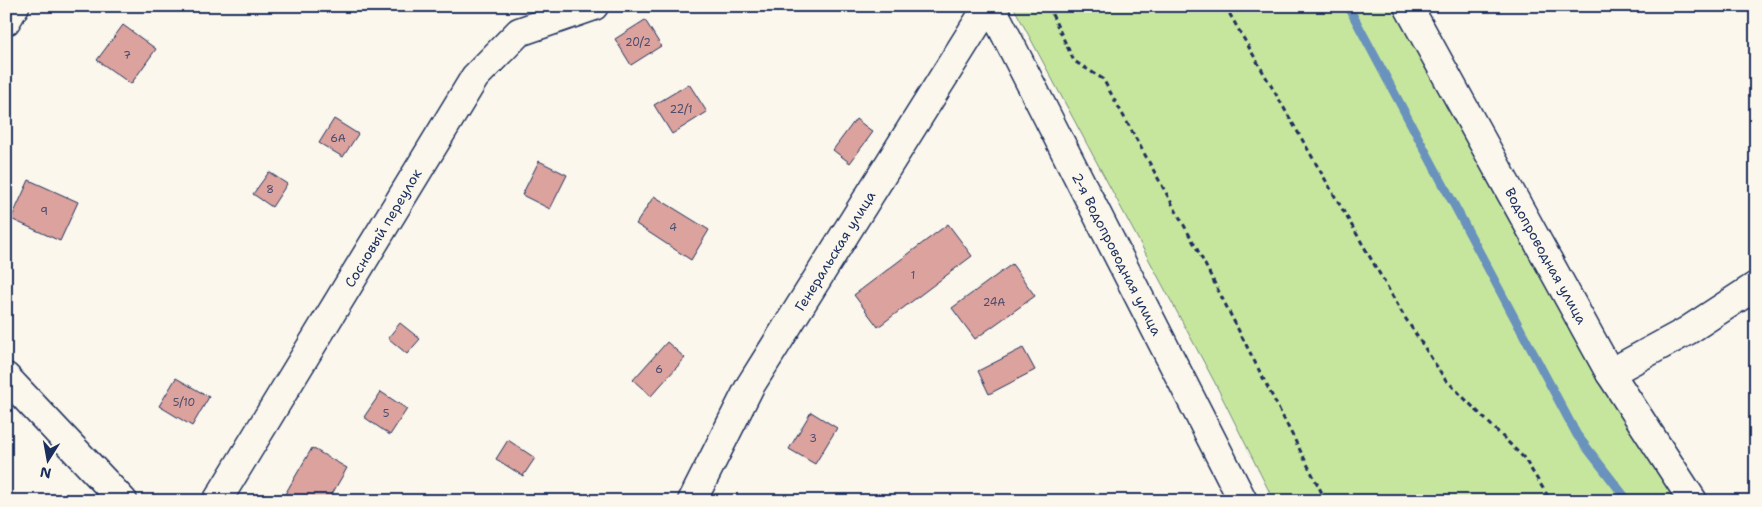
<svg xmlns="http://www.w3.org/2000/svg" width="1762" height="507" viewBox="0 0 1762 507" font-family="'Shantell Sans',sans-serif">
	<rect width="100%" height="100%" fill="#fbf7ec"/>
	<filter id="ink" filterUnits="userSpaceOnUse"><feTurbulence type="fractalNoise" baseFrequency=".02" numOctaves="2"/><feDisplacementMap in="SourceGraphic" scale="10" xChannelSelector="R" yChannelSelector="G"/><feConvolveMatrix kernelMatrix="1 2 1 2 8 2 1 2 1" color-interpolation-filters="sRGB"/></filter>
	<g filter="url(#ink)">
		<path fill="#c7e69d" stroke="#718a7e" d="M1013 6H1393L1601 377 1681 501H1274L1214 381Z"/>
		<g fill="none" stroke-linecap="round" stroke-linejoin="round">
			<path stroke="#6992bd" stroke-width="9" d="M1348 6 1577 435 1628 501"/>
		</g>
		<g fill="#dca29d" stroke="#1b2f5e">
			<path d="M645 20 661 46 631 65 615 39Z"/>
			<path d="M123 25 156 49 131 84 97 60Z"/>
			<path d="M689 84 707 112 672 134 654 105Z"/>
			<path d="M334 119 358 134 343 157 319 143Z"/>
			<path d="M856 119 873 132 850 163 833 150Z"/>
			<path d="M539 161 567 175 550 209 522 195Z"/>
			<path d="M269 172 287 184 272 207 253 194Z"/>
			<path d="M29 180 78 202 60 241 11 219Z"/>
			<path d="M654 196 709 230 691 260 636 224Z"/>
			<path d="M948 224 972 256 878 327 854 295Z"/>
			<path d="M1012 264 1035 296 975 339 952 308Z"/>
			<path d="M400 323 420 339 407 354 388 338Z"/>
			<path d="M667 342 685 358 651 396 633 380Z"/>
			<path d="M1023 348 1035 370 989 394 978 371Z"/>
			<path d="M176 378 209 397 192 426 159 406Z"/>
			<path d="M381 392 407 409 390 435 364 417Z"/>
			<path d="M811 412 837 428 815 464 789 449Z"/>
			<path d="M508 440 535 458 523 476 496 459Z"/>
			<path d="M312 448 347 468 328 501H281Z"/>
		</g>
		<g fill="none" stroke-linecap="round" stroke-linejoin="round">
			<defs>
				<g id="minor">
					<path d="M991 6 1243 501"/>
					<path d="M1408 6 1610 373 1693 501"/>
					<path d="M6 21 15 6"/>
					<path d="M1610 373 1687 331 1756 286"/>
					<path d="M6 377 123 501"/>
					<path d="M217 501 475 77 519 32 594 6"/>
					<path d="M692 501 750 386 988 6"/>
				</g>
			</defs>
			<use href="#minor" stroke="#1b2f5e" stroke-width="31"/>
			<g stroke="#1b2f5e" stroke-width="3" stroke-dasharray="5 4" stroke-linecap="butt">
				<path d="M1048 6 1074 61 1103 79 1196 247 1326 501"/>
				<path d="M1225 6 1404 316 1445 379 1524 458 1551 501"/>
			</g>
			<use href="#minor" stroke="#fbf7ec" stroke-width="28"/>
		</g>
	</g>
	<g text-anchor="middle" stroke-width="4" stroke-linejoin="round" paint-order="stroke">
		<g font-size="11" fill="#4b4c6e">
			<text x="638" y="46">20/2</text>
			<text x="127" y="59">7</text>
			<text x="681" y="113">22/1</text>
			<text x="338" y="142">6А</text>
			<text x="270" y="193">8</text>
			<text x="44" y="215">9</text>
			<text x="673" y="231">4</text>
			<text x="913" y="279">1</text>
			<text x="994" y="306">24А</text>
			<text x="659" y="373">6</text>
			<text x="184" y="406">5/10</text>
			<text x="386" y="417">5</text>
			<text x="813" y="442">3</text>
		</g>
		<g font-size="14" fill="#1b2f5e" stroke="#fbf7ec">
			<text transform="translate(383 228) rotate(-59)" y="5">Сосновый переулок</text>
			<text transform="translate(835 251) rotate(-58)" y="5">Генеральская улица</text>
			<text transform="translate(1117 254) rotate(63)" y="5">2-я Водопроводная улица</text>
			<text transform="translate(1546 256) rotate(61)" y="5">Водопроводная улица</text>
		</g>
	</g>
	<rect width="1762" height="507" fill="none" stroke="#fbf7ec" stroke-width="25"/>
	<rect x="12" y="12" width="1737" height="482" fill="none" stroke="#1b2f5e" stroke-width="2" filter="url(#ink)"/>
	<g transform="translate(48 460) rotate(191)" stroke="#fbf7ec" stroke-width="4" paint-order="stroke">
	<path d="M0-4L9 19L0 12L-9 19Z" fill="#1b2f5e"/>
	<text y="-8" font-size="14" font-weight="bold" text-anchor="middle" fill="#1b2f5e">N</text>
	</g>
</svg>
